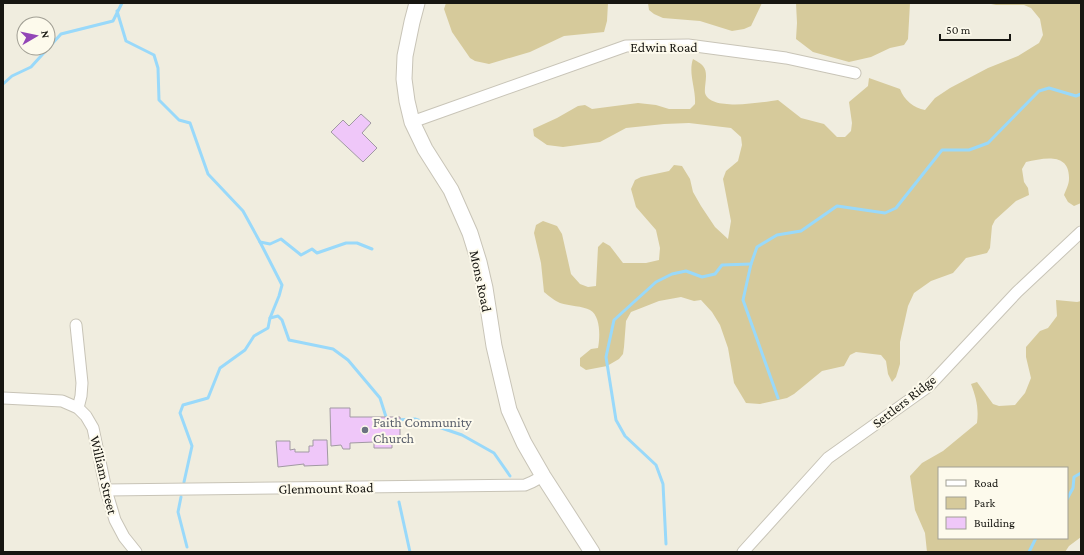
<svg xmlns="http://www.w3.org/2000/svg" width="1084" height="555" viewBox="0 0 1084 555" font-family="'Crimson Pro',serif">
	<rect width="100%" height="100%" fill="#f0eddf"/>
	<g fill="#d6ca9b" fill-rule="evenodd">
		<path d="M446 3H608L607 21 604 32 564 36 530 52 489 64 475 61 470 58 452 32 444 9Z"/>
		<path d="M648 3H762L751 26 744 29 732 31 700 21 663 18 654 14 649 10Z"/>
		<path d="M796 3H910L908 39 904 45 890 48 871 57 849 62 813 52 796 39 797 23Z"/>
		<path d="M986 3H1081V203L1074 206 1068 202 1064 195C1066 190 1069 184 1069 179 1070 152 1044 158 1026 162L1022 169 1024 182 1028 188 1029 195 1016 201 995 220 992 226 990 248 987 253 966 258 953 273 931 281 914 293 908 306 900 342V364L896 377 892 382 888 374 886 361 881 355 856 352 850 355 844 366 822 371 794 394 787 398 760 404 746 403 734 383 728 348 720 325 712 312 701 300 694 301 681 297 659 301 631 312 626 321 624 347 623 354 619 359 607 366 586 370 580 366V358L591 349 598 348C600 338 601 316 590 310 583 306 569 306 560 303 555 301 549 296 544 292L541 263 534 233 536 225 543 221 557 226 562 234 571 274 580 284 588 287 596 286 598 247 603 242 610 246 623 263H646L659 260 660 248 656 230 636 207 631 189 635 180 641 177 669 171 674 165 682 166 690 179 693 192 701 206 715 227 728 239 731 221 723 179 726 171 738 161 742 145 741 137 731 128 689 123 664 124 626 128 600 142 563 147 547 145 534 136 533 129 557 118 578 106 585 105 592 109 638 103 656 105 669 109H690L695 104C696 89 688 73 693 59 696 61 701 63 703 66 709 73 704 85 705 93 710 112 764 102 778 100L801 118 824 124 837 137H845L851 131 852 123 849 102 868 86 869 78 900 89C904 100 914 108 925 110L935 98 950 88 988 68 1018 56 1039 43 1043 35 1040 19 1031 8 1024 5H996Z"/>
		<path d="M1056 300 1077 302 1081 301V537L1069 546 1065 552H927L925 533 915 510 910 476 922 463 943 451 977 423C979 408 976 397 971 384L977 382 993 404 999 406 1015 405 1025 393 1031 378 1026 357V347L1040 331 1048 328 1057 316ZM939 468H1067V538H939Z"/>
	</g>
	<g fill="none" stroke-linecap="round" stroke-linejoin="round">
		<g stroke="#99d9fa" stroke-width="3">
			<path d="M117 11 126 41 154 55 158 68 159 100 179 120 190 123 208 174 243 211 260 242 282 285 279 296 270 318 268 328 254 336 245 350 220 368 208 398 183 405 180 413 192 446 184 482"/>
			<path d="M3 84 12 76 31 67 61 34 113 21 122 3"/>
			<path d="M260 242 270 244 281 239 301 255 312 249 317 253 346 243H357L372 249"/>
			<path d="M270 318 278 316 282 320 289 340 333 349 348 360 380 398 387 420"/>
			<path d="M778 398 743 300 751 264 757 247 777 235 801 231 837 206 885 213 896 208 942 150H969L988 143 1039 91 1049 88 1076 96 1081 94"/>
			<path d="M396 420 415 419 462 435 494 453 510 476"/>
			<path d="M181 497 178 512 187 547"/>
			<path d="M1067 499 1073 488 1074 477 1081 473"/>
			<path d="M399 502 410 552"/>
			<path d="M666 544 663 484 656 465 625 436 616 420 606 357 614 320 656 282 672 274 686 271 702 277 715 274 722 265 751 264"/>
			<path d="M1029 552 1036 538"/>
		</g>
	</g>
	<g fill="#efc7f9" stroke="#a199a3">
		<path d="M361 114 371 123 362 133 377 148 363 162 331 132 343 120 349 126Z"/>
		<path d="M330 408H350V417H400V442H392V448H374V442L350 443V449H343L341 445 331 446Z"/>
		<path d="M313 440H327L328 465 304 466V464L278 467 276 441H290V450L295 449V452H309V446H313Z"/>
	</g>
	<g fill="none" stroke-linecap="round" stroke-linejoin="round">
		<defs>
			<g id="street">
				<path d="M412 122 626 46 688 45 786 58 855 73"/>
				<path d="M76 325 82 383 81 396 78 408"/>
				<path d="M3 398 62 401 78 408 86 416 93 428 106 490 115 520 124 537 136 552"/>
				<path d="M106 490 525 485 532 482 543 476"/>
				<path d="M743 552 828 458 929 386 1017 292 1081 232"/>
			</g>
			<path id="secondary" d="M417 3 412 22 405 56 404 79 407 101 412 122 425 149 451 190 470 233 479 262 485 288 494 346 509 410 524 443 543 476 592 552"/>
		</defs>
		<use href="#street" stroke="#c8c4b7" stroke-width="13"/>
		<use href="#secondary" stroke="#c8c4b7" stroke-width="17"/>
		<use href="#street" stroke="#fff" stroke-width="11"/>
		<use href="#secondary" stroke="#fff" stroke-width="15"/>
	</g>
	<circle fill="#6b7280" stroke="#fdfaec" stroke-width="1.5" cx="365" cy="430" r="4"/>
	<g text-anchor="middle" stroke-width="4" stroke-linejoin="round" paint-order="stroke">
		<g font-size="14" fill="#171611" stroke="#fdfaec">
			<text x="664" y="52">Edwin Road</text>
			<text transform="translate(481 281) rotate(78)" y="5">Mons Road</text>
			<text transform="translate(904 401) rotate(-38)" y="5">Settlers Ridge</text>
			<text transform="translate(104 475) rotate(77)" y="5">William Street</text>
			<text transform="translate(326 488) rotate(-1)" y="5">Glenmount Road</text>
		</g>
		<g font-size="14" fill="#5b616d" stroke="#fdfaec" text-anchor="start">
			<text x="373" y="427">Faith Community<tspan x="373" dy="16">Church</tspan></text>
		</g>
	</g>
	<rect width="1084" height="555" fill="none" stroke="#171611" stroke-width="8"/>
	<rect x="938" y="467" width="130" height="72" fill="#fdfaec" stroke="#a19f94"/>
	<rect x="946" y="480" width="20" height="6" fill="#ffffff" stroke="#a19f94"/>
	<text x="974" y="487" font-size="12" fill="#171611">Road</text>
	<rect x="946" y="497" width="20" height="12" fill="#d6ca9b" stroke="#a19f94"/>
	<text x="974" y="507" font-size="12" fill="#171611">Park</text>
	<rect x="946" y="517" width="20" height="12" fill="#efc7f9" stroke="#a19f94"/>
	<text x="974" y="527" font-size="12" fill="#171611">Building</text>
	<g transform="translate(36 36) rotate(81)"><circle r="19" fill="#fdfaec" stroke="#a19f94"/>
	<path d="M0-3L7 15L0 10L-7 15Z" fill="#9346b7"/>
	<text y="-6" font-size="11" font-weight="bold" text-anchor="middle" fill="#171611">N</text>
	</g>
	<path d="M940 34v6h70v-6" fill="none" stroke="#171611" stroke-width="2"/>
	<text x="946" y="34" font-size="12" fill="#171611" stroke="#fdfaec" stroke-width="3" paint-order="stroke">50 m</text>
</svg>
